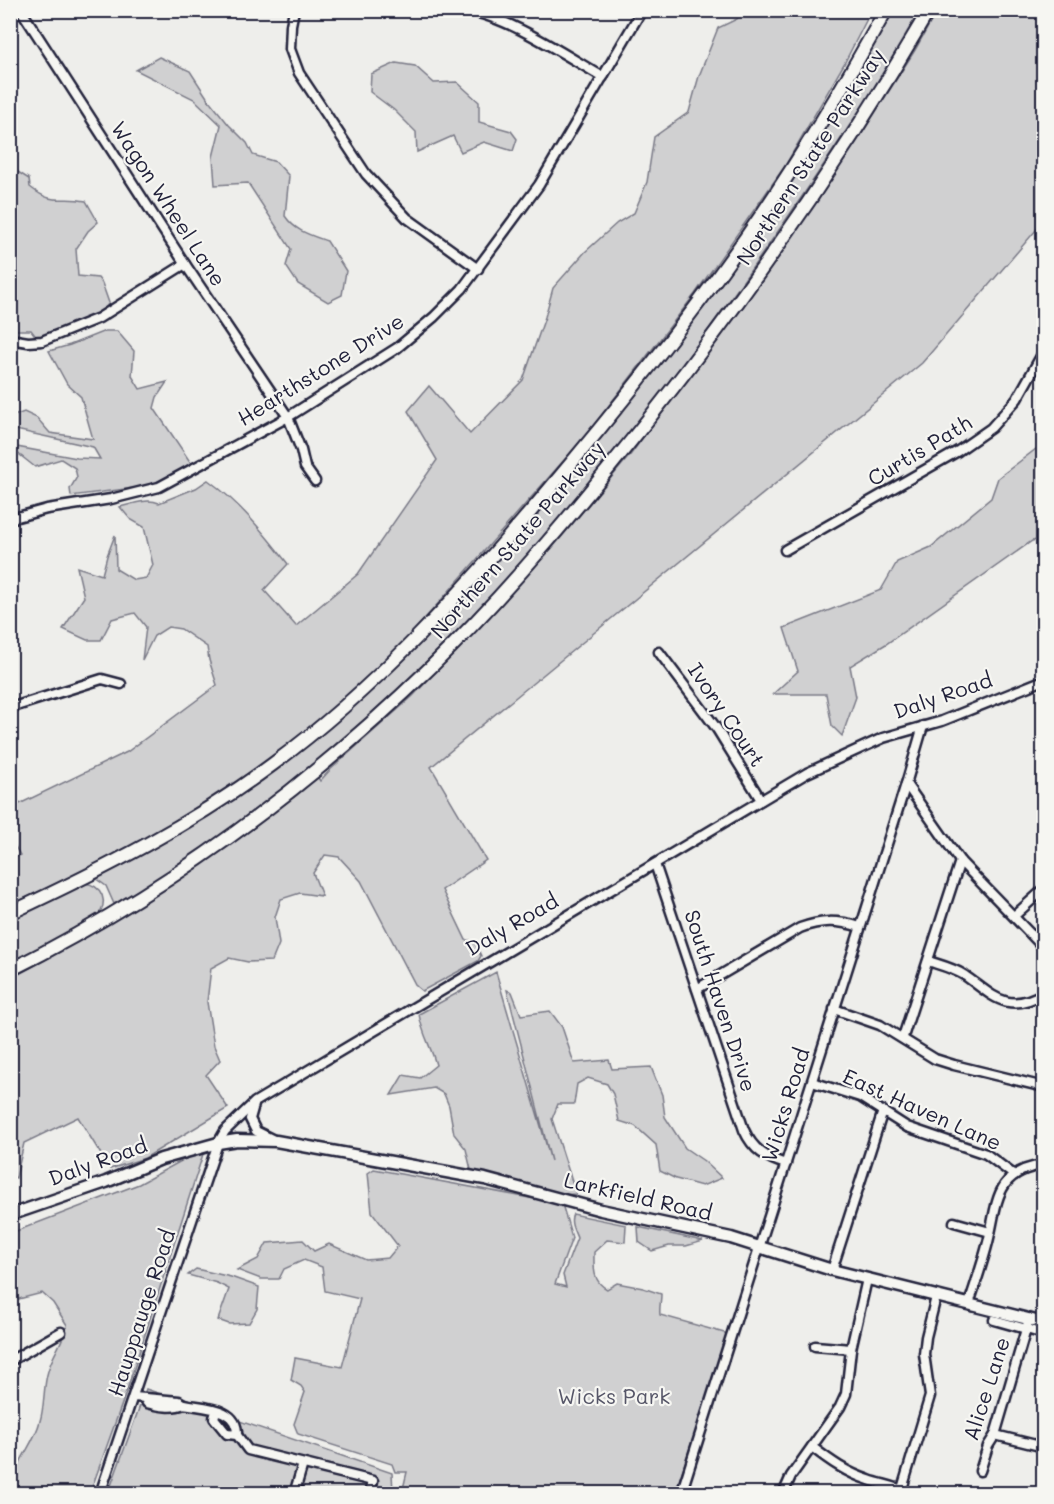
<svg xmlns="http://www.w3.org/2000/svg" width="1054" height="1504" viewBox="0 0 1054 1504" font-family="Mali,sans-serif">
	<rect width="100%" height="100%" fill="#eeeeeb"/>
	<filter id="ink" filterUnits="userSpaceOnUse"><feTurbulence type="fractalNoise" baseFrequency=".0167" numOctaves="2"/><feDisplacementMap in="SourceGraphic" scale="12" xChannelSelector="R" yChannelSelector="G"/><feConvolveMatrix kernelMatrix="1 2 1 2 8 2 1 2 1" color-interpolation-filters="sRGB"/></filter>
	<g filter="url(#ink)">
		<g fill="#d0d0d1" stroke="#797986" stroke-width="1.5">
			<path d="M742 11H871L844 64 785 166 695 294 586 435 399 648 333 708 271 758 177 820 108 859 11 905V860L20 855 11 840V808L127 752 217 685 209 660 207 647 181 629 168 627 154 636 142 660 146 627 135 613 112 619 101 640H87L63 629 84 597 77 567 102 575 107 556 115 535 116 569 134 580 146 578 153 565 144 527 130 519 120 507C132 504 147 498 159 503L196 488 208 480C240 503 264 533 288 564L264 590 296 626 358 574 437 460 408 411 429 386 470 434 523 380 545 317 553 288 585 252 617 223 634 213 647 182 654 137 689 112 699 76 718 28 737 19Z"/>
			<path d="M889 11H919C869 100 812 183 753 267 629 445 489 615 323 756 258 812 189 863 114 904L106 886 95 878 221 805 431 628 705 300Z"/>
			<path d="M937 11H1043V222L922 363 431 767 486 860 442 890 466 940 474 941 481 956 478 961 422 991 416 986 361 881 339 857 325 855 313 873 322 896 300 893 281 899 275 917 279 944 272 961 248 962 229 958 211 968 207 1002 214 1046 220 1060 206 1075 228 1108 145 1158 110 1169 78 1117 24 1143 16 1178 11 1176V978C67 950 120 917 172 882 222 849 271 814 317 776L320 781 330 770 413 696 553 547 631 454 856 143 915 50Z"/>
			<path d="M159 57 190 71 208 99 229 125 247 143 253 155 276 162 289 176 285 216C295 231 310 235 327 241L346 271 342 295 328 302 298 284 286 266 291 249 248 183 215 185 213 157 221 125 194 99 136 70Z"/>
			<path d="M396 63 415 66 434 83 457 82 479 102V122L511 131 517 139 513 151 484 142 461 152 453 136 417 152 416 132 394 110 370 92 371 74Z"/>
			<path d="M10 167 29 179 30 187C55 207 59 195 86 201L98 222 88 231 76 249 78 276 98 278 102 283 109 303C101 314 95 318 82 320L83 322 37 338 31 330H11Z"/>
			<path d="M105 331H117L134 351 132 376 140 389 167 382 157 397 154 408 191 463 159 483 141 487 71 496 70 489 77 477 75 468 61 459 35 467 11 448V446L77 458 100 459 93 447 11 429V417L24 412 37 418 50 433 93 439 81 397 67 384 49 351 70 345Z"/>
			<path d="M1036 449H1043V539L1032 541 886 644 850 666 856 697 842 736 832 726 826 694H773L798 671 784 628 881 590 897 562 931 547 991 498 998 478Z"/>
			<path d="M84 883C103 885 109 903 97 916L11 964V916Z"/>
			<path d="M496 972 551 1161 507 990 512 992 521 1015 550 1011 562 1027 574 1063 609 1060 612 1069 651 1067 662 1095 665 1117 685 1148 704 1161 722 1178 702 1186 676 1179 660 1171 656 1145 635 1126 619 1121 613 1094 607 1084 588 1078 577 1084 574 1104H558L552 1119 576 1194 561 1195 472 1174 466 1149 454 1134 449 1106 444 1094 434 1088 391 1095 403 1075 420 1078 436 1065C431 1046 422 1034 419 1014Z"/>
			<path d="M205 1148 128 1387 90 1493H11C11 1466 34 1446 40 1421 45 1405 43 1387 48 1371 53 1353 63 1343 67 1325L53 1303 42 1293 11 1301V1233L139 1184Z"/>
			<path d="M374 1169 562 1204 572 1238 555 1284 566 1287 563 1275 577 1238C574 1230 569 1222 573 1214L626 1225 625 1242 607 1240 594 1252C594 1267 592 1281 607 1289L617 1283 643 1288 661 1294C661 1302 659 1307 660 1315L728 1334 675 1493H402L407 1472H395L392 1464 298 1434 294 1424 305 1392 301 1386 291 1380 295 1358 342 1367 360 1299 325 1291 322 1267 304 1260 284 1269 279 1279H261L237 1270 258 1259 267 1243 303 1240 314 1251 329 1244 366 1260 388 1258 398 1246 372 1212 368 1173Z"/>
			<path d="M638 1227 703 1241 686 1246H669L652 1251 639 1242Z"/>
			<path d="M196 1269 231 1277 259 1287 257 1309 249 1323 229 1324 218 1320 229 1289 217 1283 188 1275Z"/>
			<path d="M146 1389 392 1473 393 1493 108 1494Z"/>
		</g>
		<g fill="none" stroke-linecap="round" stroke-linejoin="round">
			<defs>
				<g id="minor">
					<path d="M21 10 185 264 288 417 301 450 305 467 315 481"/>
					<path d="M294 10 291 25 290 49 299 73 366 174 407 218 478 269"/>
					<path d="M465 10C509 17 563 54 603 77"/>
					<path d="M10 339 28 342 42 341 99 318 185 264"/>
					<path d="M10 519 47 509 111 499 159 487 288 417 397 348 434 317 462 289 539 185 642 10"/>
					<path d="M785 550 958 451 991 428 1017 399 1044 351"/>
					<path d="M659 652 717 729 761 800"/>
					<path d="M10 708 102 679 121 684"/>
					<path d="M906 784 960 861 1044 948"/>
					<path d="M655 864 744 1130C753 1150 766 1158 786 1164"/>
					<path d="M1014 916 1044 889"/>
					<path d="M928 961C940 965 953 968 964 975 993 995 1006 1015 1044 993"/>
					<path d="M697 989 800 928C821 920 838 920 860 927"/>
					<path d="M834 1009 880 1025 935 1059 954 1065 1044 1087"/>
					<path d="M903 1037 960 861"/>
					<path d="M812 1082 860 1097 907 1127 986 1154 1014 1175"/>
					<path d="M254 1105 250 1119 256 1131 276 1141"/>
					<path d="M954 1222 990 1232"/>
					<path d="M832 1270 883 1111"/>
					<path d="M969 1304C975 1285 982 1265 987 1246 998 1207 992 1171 1044 1165"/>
					<path d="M994 1320 1044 1334"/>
					<path d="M815 1346 851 1349"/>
					<path d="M10 1361 61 1332"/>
					<path d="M134 1397 179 1401 184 1404C172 1409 159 1406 147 1403L145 1399"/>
					<path d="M184 1404C204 1408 238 1407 237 1435L227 1434 214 1418 216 1411"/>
					<path d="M237 1435 248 1450 373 1481 369 1494"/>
					<path d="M995 1435 1044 1447"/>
					<path d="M812 1447C830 1461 847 1473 869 1480 883 1485 897 1486 910 1494"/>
					<path d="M980 1471 988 1446 995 1435 1029 1319"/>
					<path d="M902 1489 930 1396 924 1354 926 1337 936 1297"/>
					<path d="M100 1494 218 1143 225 1131 255 1102 807 773 883 738 942 721 1044 680"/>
					<path d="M294 1494 303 1464"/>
					<path d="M681 1494 906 784 923 726"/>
					<path d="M783 1494 791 1476 840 1407 846 1394 851 1349 867 1279"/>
				</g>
				<path id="major" d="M10 1215 106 1182 161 1159 218 1143 237 1140 276 1141 485 1179 601 1210 731 1238 832 1270 1044 1323"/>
				<g id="highway">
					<path d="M10 913C102 870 191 825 273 764 375 689 460 595 542 498 619 407 695 313 762 214 807 148 847 80 886 10"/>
					<path d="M10 970C166 892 307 788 431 667 512 588 584 500 654 412 755 285 847 151 929 10"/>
				</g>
			</defs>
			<use href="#minor" stroke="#22223b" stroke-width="13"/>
			<use href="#major" stroke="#22223b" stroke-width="15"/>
			<use href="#highway" stroke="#22223b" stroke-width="16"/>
			<use href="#minor" stroke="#f6f6f2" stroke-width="8"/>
			<use href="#major" stroke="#f6f6f2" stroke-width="10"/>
			<use href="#highway" stroke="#f6f6f2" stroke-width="12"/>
		</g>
	</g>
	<g text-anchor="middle" stroke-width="4.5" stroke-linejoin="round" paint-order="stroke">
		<g font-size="21" fill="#22223b" stroke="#f6f6f2">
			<text transform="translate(811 157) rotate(-57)" y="7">Northern State Parkway</text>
			<text transform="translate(168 204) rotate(57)" y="7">Wagon Wheel Lane</text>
			<text transform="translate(321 370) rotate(-32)" y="7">Hearthstone Drive</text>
			<text transform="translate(920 451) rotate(-31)" y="7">Curtis Path</text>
			<text transform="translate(518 540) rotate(-49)" y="7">Northern State Parkway</text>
			<text transform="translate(943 696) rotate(-19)" y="7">Daly Road</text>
			<text transform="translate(726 715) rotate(56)" y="7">Ivory Court</text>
			<text transform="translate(512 925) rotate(-30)" y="7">Daly Road</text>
			<text transform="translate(720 1001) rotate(72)" y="7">South Haven Drive</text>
			<text transform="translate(786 1105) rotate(-73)" y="7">Wicks Road</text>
			<text transform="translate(922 1110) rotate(24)" y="7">East Haven Lane</text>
			<text transform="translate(98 1162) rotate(-20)" y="7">Daly Road</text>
			<text transform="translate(638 1197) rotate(13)" y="7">Larkfield Road</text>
			<text transform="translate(142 1313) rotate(-72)" y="7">Hauppauge Road</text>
			<text transform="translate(987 1389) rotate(-72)" y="7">Alice Lane</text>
		</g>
		<g font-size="21" fill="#565668" stroke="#f6f6f2">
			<text x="614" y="1404">Wicks Park</text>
		</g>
	</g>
	<rect width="1054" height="1504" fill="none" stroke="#f6f6f2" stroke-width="36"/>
	<rect x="18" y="18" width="1018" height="1468" fill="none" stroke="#22223b" stroke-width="2" filter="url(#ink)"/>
</svg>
